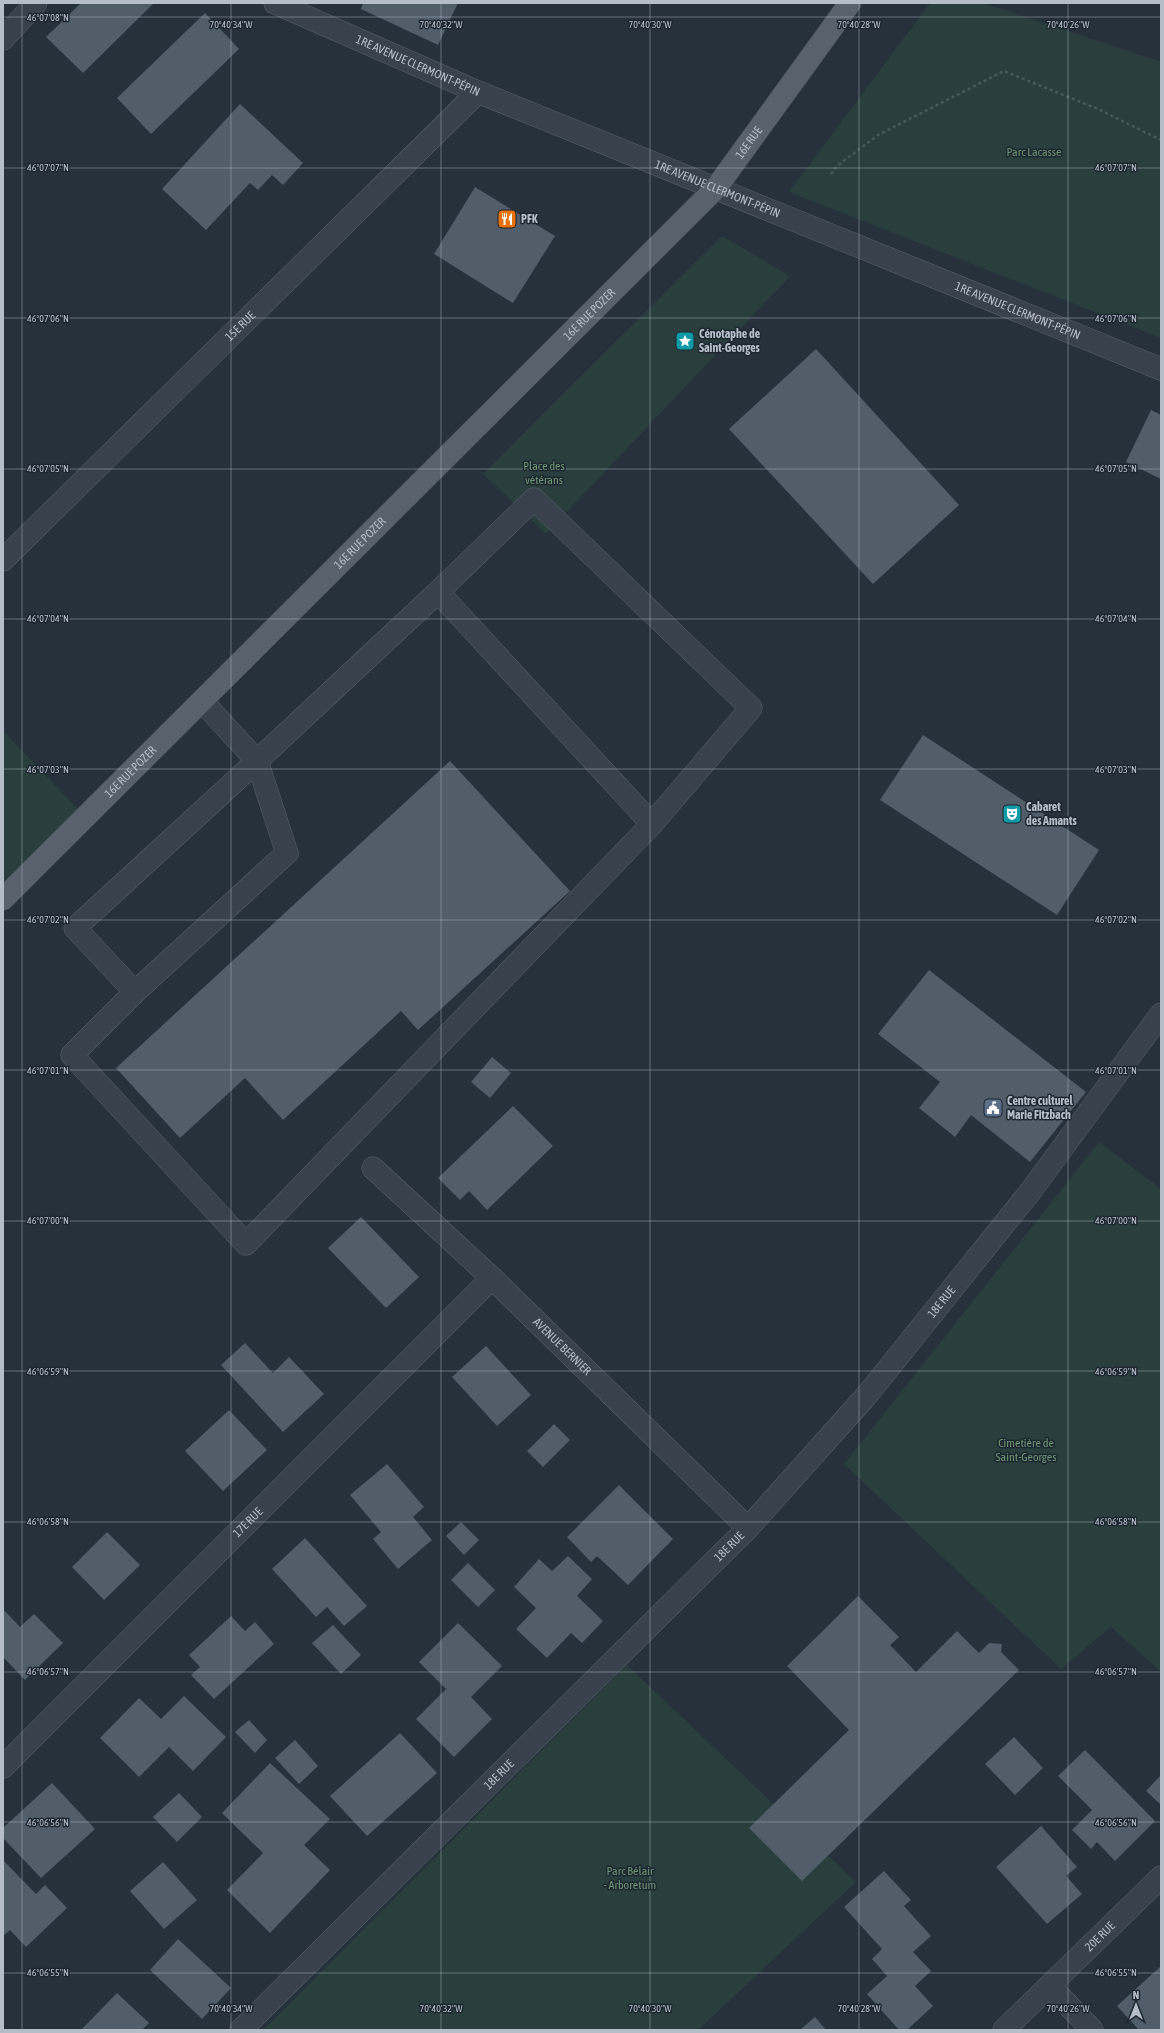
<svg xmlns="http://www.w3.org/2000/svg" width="1164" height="2033" viewBox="0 0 1164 2033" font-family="'Asap Condensed',sans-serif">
	<rect width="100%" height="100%" fill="#26313b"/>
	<g fill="#293e3d">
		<path d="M930 3H983L1161 62V338L789 192Z"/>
		<path d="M722 236 790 276 546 534 483 474Z"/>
		<path d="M3 731 86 817 3 902Z"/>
		<path d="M1099 1142 1161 1189V1672L1111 1627 1061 1669 844 1464Z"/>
		<path d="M627 1665 856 1882 698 2030H263Z"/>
	</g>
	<g fill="#515d69">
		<path d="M81 3H154L83 73 46 37Z"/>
		<path d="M363 3H458L438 45 361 9Z"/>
		<path d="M205 13 239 49 151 134 117 98Z"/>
		<path d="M240 104 303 163 283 185 272 175 258 190 250 183 206 230 162 189Z"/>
		<path d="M475 187 555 236 513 303 434 254Z"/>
		<path d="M816 349 959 505 873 584 729 429Z"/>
		<path d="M1151 410 1161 415V479L1126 462Z"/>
		<path d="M923 735 1099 850 1057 915 880 800Z"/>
		<path d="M450 761 570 891 418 1030 401 1011 283 1120 245 1078 180 1138 116 1068Z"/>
		<path d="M929 970 1086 1092 1030 1162 971 1115 955 1137 919 1108 940 1082 878 1034Z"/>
		<path d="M492 1057 511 1073 490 1098 471 1082Z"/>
		<path d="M513 1106 553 1146 487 1210 469 1191 460 1200 438 1178Z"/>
		<path d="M361 1217 419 1277 386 1308 328 1248Z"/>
		<path d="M245 1343 273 1373 289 1357 324 1394 283 1432 221 1365Z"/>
		<path d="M486 1346 531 1395 497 1426 452 1377Z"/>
		<path d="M229 1410 267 1450 223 1491 185 1451Z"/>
		<path d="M554 1424 570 1440 543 1467 527 1451Z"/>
		<path d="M387 1464 424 1507 413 1517 432 1540 398 1569 373 1539 381 1532 350 1495Z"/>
		<path d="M619 1485 673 1539 628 1585 597 1556 591 1562 567 1537Z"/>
		<path d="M461 1522 479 1540 464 1555 446 1536Z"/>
		<path d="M107 1532 140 1565 104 1600 72 1567Z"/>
		<path d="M305 1538 367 1606 344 1626 327 1607 316 1617 272 1569Z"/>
		<path d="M568 1556 592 1579 577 1596 603 1621 582 1643 571 1633 547 1658 516 1629 536 1608 514 1587 539 1559 552 1571Z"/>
		<path d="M468 1563 495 1590 478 1607 451 1580Z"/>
		<path d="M858 1596 899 1637 890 1645 916 1672 957 1631 979 1653 989 1643 1002 1644 1001 1652 1019 1670 802 1881 749 1828 849 1730 787 1666Z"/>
		<path d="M3 1609 20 1627 34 1614 63 1643 25 1680 3 1657Z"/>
		<path d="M231 1616 245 1631 255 1622 274 1644 214 1699 191 1675 200 1667 189 1655Z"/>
		<path d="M458 1623 502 1666 471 1697 492 1719 454 1757 416 1719 446 1689 419 1662Z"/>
		<path d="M333 1625 361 1655 341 1674 312 1643Z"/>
		<path d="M184 1696 226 1737 193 1771 169 1747 139 1777 100 1738 139 1698 161 1719Z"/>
		<path d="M249 1720 267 1740 255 1753 235 1732Z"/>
		<path d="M400 1733 437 1773 367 1836 330 1796Z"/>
		<path d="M1014 1737 1043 1768 1015 1795 985 1764Z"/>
		<path d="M295 1740 318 1766 299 1784 275 1758Z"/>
		<path d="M1085 1750 1155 1821 1115 1861 1097 1842 1091 1849 1072 1830 1092 1810 1058 1776Z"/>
		<path d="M270 1763 330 1819 304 1845 330 1870 270 1933 227 1890 263 1853 222 1813Z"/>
		<path d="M1161 1775V1805L1146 1791Z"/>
		<path d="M52 1783 95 1829 41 1878 3 1838V1828Z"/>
		<path d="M179 1793 202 1817 177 1842 153 1817Z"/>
		<path d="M1041 1826 1077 1867 1066 1876 1082 1894 1047 1924 996 1867Z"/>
		<path d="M3 1860 36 1894 45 1885 67 1908 26 1947 10 1930 3 1936Z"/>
		<path d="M163 1862 197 1900 164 1929 130 1891Z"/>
		<path d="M884 1871 911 1900 904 1906 931 1936 913 1952 931 1971 915 1986 933 2006 907 2030H899L867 1994 887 1976 872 1959 882 1949 844 1907Z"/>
		<path d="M178 1939 231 1988 202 2019 150 1970Z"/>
		<path d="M1161 1966V2030H1139L1117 2006Z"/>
		<path d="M117 1993 149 2023 142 2030H81Z"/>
		<path d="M815 2017 826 2030H800Z"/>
	</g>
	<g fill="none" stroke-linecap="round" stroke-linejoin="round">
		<defs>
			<g id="minor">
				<path id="s1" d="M275 3 478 92 1161 369"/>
				<path d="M3 39 36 3"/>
				<path id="s2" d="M3 560 478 92"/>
				<path d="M438 592 534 499 751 708 652 824"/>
				<path d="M135 992 287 853 257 761 75 928 135 992 72 1055 246 1244 652 824 438 592 257 761 202 701"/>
				<path id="s3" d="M373 1168 492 1278 748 1528"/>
				<path id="s4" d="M3 1767 492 1278"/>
				<path d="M1050 1986 1092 2030"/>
				<path id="s5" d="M241 2030 748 1528 867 1395 1030 1192 1161 1014"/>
				<path id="s6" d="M1004 2030 1161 1877"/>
			</g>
			<g id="major">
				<path id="s7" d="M3 899 716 188 850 3"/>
			</g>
		</defs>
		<use href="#minor" stroke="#57606a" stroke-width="23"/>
		<use href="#major" stroke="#454e58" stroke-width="23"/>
		<path stroke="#485a5c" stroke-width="2.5" stroke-dasharray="3 3" stroke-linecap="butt" d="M831 174 837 166 878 135 1004 71 1098 109 1161 140"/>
		<use href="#minor" stroke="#39424c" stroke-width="22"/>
		<use href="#major" stroke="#58616c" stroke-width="22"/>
	</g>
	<path fill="none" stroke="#b5bdc7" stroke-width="1" stroke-opacity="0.45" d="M22 3V2030M231 3V2030M441 3V2030M650 3V2030M859 3V2030M1068 3V2030M3 17H1161M3 168H1161M3 318H1161M3 469H1161M3 619H1161M3 769H1161M3 920H1161M3 1070H1161M3 1221H1161M3 1371H1161M3 1522H1161M3 1672H1161M3 1822H1161M3 1973H1161"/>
	<defs>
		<symbol id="restaurant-square" viewBox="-11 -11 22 22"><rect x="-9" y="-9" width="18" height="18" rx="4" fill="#e8710a" stroke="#1e2731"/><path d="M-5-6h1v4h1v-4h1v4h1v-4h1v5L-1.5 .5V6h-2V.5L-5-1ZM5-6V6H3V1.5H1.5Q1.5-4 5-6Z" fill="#fff"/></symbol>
		<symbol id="sight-square" viewBox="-11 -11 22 22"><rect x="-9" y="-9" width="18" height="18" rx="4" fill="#0f9aa8" stroke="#1e2731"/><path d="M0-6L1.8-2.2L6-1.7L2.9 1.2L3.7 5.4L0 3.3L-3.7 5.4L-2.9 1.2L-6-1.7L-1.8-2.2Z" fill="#fff"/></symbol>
		<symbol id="theatre-square" viewBox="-11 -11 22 22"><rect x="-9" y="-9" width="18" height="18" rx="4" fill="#0f9aa8" stroke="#1e2731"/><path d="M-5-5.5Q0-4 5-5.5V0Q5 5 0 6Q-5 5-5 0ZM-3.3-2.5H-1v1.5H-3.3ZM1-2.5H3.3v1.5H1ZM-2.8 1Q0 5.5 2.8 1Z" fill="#fff"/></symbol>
		<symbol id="civic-square" viewBox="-11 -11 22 22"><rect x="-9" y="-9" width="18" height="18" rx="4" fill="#5c6f8a" stroke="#1e2731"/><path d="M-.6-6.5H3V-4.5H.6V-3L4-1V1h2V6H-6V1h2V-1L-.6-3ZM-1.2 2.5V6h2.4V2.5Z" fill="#fff"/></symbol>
	</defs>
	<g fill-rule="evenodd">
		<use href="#restaurant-square" x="496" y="208" width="22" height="22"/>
		<use href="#sight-square" x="674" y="330" width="22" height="22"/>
		<use href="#theatre-square" x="1001" y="803" width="22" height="22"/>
		<use href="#civic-square" x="982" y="1097" width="22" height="22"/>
	</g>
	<g text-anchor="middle" stroke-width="3" stroke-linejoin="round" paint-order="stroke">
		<g font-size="12" fill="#b5bdc7" stroke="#1e2731">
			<text dy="4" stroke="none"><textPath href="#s1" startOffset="156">1RE AVENUE CLERMONT-PÉPIN</textPath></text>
			<text dy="4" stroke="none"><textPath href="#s7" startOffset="1063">16E RUE</textPath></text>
			<text dy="4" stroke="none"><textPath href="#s1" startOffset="480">1RE AVENUE CLERMONT-PÉPIN</textPath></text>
			<text dy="4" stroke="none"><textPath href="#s1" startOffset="804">1RE AVENUE CLERMONT-PÉPIN</textPath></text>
			<text dy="4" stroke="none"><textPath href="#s7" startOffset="828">16E RUE POZER</textPath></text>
			<text dy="4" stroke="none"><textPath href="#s2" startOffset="333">15E RUE</textPath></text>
			<text dy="4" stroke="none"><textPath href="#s7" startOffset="504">16E RUE POZER</textPath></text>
			<text dy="4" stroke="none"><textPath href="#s7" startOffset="180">16E RUE POZER</textPath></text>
			<text dy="4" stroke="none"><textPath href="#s5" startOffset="1011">18E RUE</textPath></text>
			<text dy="4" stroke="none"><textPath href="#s3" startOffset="260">AVENUE BERNIER</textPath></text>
			<text dy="4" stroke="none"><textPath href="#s4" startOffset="346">17E RUE</textPath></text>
			<text dy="4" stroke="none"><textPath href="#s5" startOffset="687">18E RUE</textPath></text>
			<text dy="4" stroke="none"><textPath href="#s5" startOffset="363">18E RUE</textPath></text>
			<text dy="4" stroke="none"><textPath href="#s6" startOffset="134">20E RUE</textPath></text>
		</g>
		<g font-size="12" fill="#6e9674" stroke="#1e2731">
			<text x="1034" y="156">Parc Lacasse</text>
			<text x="544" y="470">Place des<tspan x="544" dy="14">vétérans</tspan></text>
			<text x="1026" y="1447">Cimetière de<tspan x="1026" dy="14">Saint-Georges</tspan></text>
			<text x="630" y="1875">Parc Bélair<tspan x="630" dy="14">- Arboretum</tspan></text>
		</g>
		<g font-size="12" font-weight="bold" fill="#b5bdc7" stroke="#1e2731" text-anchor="start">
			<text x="521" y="223">PFK</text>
			<text x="699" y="338">Cénotaphe de<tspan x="699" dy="14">Saint-Georges</tspan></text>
			<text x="1026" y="811">Cabaret<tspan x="1026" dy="14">des Amants</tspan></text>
			<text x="1007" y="1105">Centre culturel<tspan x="1007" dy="14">Marie Fitzbach</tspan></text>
		</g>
	</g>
	<g font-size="10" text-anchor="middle" fill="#b5bdc7" stroke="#1e2731" stroke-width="3" stroke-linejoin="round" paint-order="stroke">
		<text x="48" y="21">46°07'08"N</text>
		<text x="231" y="28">70°40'34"W</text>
		<text x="441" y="28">70°40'32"W</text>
		<text x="650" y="28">70°40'30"W</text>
		<text x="859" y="28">70°40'28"W</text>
		<text x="1068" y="28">70°40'26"W</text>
		<text x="48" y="171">46°07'07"N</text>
		<text x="1116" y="171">46°07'07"N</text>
		<text x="48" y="322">46°07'06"N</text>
		<text x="1116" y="322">46°07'06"N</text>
		<text x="48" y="472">46°07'05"N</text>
		<text x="1116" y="472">46°07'05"N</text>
		<text x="48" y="622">46°07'04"N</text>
		<text x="1116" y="622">46°07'04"N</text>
		<text x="48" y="773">46°07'03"N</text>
		<text x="1116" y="773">46°07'03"N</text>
		<text x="48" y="923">46°07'02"N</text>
		<text x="1116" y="923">46°07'02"N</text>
		<text x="48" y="1074">46°07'01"N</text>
		<text x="1116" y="1074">46°07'01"N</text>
		<text x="48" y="1224">46°07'00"N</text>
		<text x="1116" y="1224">46°07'00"N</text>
		<text x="48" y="1375">46°06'59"N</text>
		<text x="1116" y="1375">46°06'59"N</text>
		<text x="48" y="1525">46°06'58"N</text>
		<text x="1116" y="1525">46°06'58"N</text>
		<text x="48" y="1675">46°06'57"N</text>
		<text x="1116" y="1675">46°06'57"N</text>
		<text x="48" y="1826">46°06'56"N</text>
		<text x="1116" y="1826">46°06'56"N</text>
		<text x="48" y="1976">46°06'55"N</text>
		<text x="1116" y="1976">46°06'55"N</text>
		<text x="231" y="2012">70°40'34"W</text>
		<text x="441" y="2012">70°40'32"W</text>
		<text x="650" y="2012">70°40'30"W</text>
		<text x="859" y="2012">70°40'28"W</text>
		<text x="1068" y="2012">70°40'26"W</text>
	</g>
	<rect width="1164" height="2033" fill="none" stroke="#b5bdc7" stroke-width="8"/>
	<g transform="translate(1136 2005)" stroke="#1e2731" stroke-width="3" paint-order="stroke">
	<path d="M0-3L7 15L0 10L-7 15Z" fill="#b5bdc7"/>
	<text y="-6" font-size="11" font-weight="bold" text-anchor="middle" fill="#b5bdc7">N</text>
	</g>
</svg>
